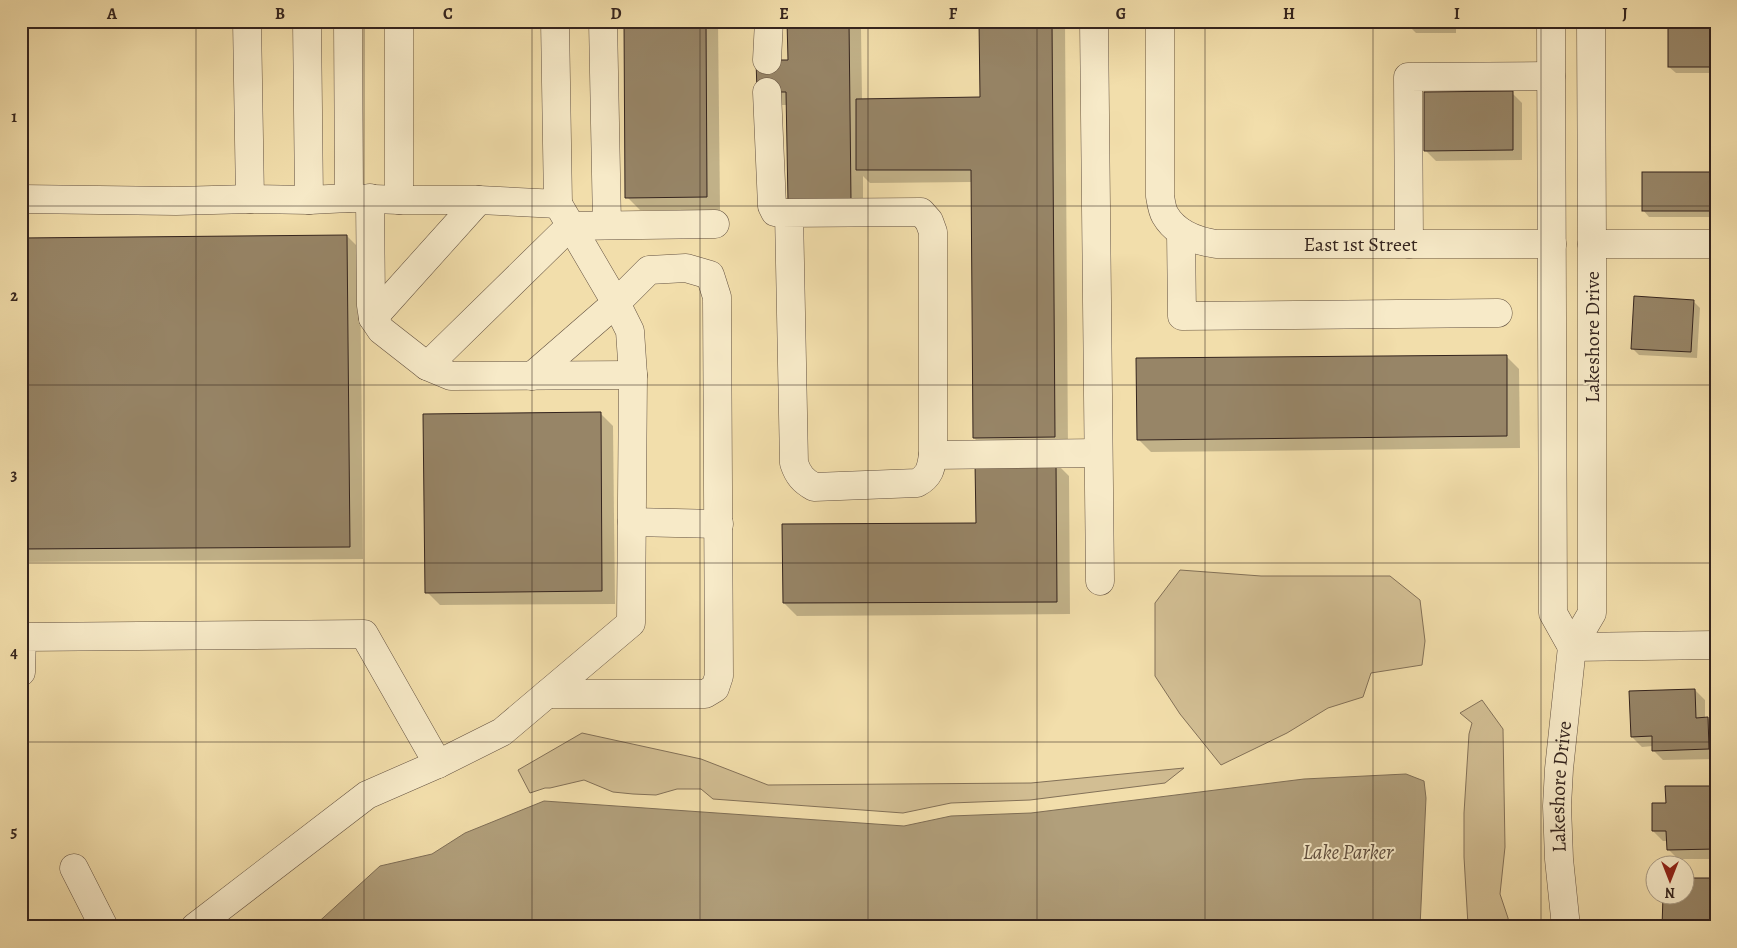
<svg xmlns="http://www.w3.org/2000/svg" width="1737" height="948" viewBox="0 0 1737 948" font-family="Alegreya,serif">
	<rect width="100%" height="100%" fill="#f2deab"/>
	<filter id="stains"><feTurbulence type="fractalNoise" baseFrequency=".004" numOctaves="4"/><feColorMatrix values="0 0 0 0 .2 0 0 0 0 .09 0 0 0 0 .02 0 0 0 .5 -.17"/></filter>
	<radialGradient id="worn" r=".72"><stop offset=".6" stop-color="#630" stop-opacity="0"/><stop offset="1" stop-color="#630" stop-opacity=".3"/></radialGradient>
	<g fill="#d2be93" stroke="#837158">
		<path d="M1180 570 1261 576H1390L1420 600 1425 641 1422 665 1371 673 1363 697 1328 708 1287 733 1221 765 1180 714 1155 676V603Z"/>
		<path d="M1482 700 1503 729 1505 847 1500 894 1508 918 1509 927H1468V925L1464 857V813L1469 734 1472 723 1460 713Z"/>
		<path d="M582 733 701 759 768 785 1031 783 1184 768 1165 783 1030 800 951 803 903 813 713 799 701 789H677L656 795 633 794 613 792 584 780 550 788H545L530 793 518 770Z"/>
	</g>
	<path fill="#b19f7b" stroke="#7f6e56" d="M1406 774 1424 781 1426 798 1420 927H313L380 866 432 854 465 833 544 801 904 826 951 816 1031 813 1304 779Z"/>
	<g fill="#0003">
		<path d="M625 21H718L720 210H640L627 197Z"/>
		<path d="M788 21H973V27L861 28 862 100 981 99V21H1065L1068 450 987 451 974 438 972 182 870 183 863 176V213L802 214 788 105H771L789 61Z"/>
		<path d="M1406 21H1456V33H1416L1406 23Z"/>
		<path d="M1716 24V73H1676L1669 67Z"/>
		<path d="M1512 93 1522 103V160L1436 161 1426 151Z"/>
		<path d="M1716 173V217H1649L1643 210Z"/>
		<path d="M347 236 360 249 363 559 21 562V239Z"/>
		<path d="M1694 302 1700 308 1697 358 1639 355 1632 348Z"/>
		<path d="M1506 356 1519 369 1520 448 1151 452 1138 439Z"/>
		<path d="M600 413 613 426 615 604 440 605 427 592Z"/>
		<path d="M1056 463 1069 476 1070 614 797 616 784 603 977 524Z"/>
		<path d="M1695 690 1705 700V719L1708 718 1716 727V759L1663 760 1653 750V746L1642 747 1632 737Z"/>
		<path d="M1716 787V859H1678L1668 849V841H1663L1653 831Z"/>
	</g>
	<g fill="#978567" stroke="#34241e">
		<path d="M624 21H706L707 197 625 198Z"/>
		<path d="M787 21H849L851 201 788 202 786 92H757L756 60H788Z"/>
		<path d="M979 21H1052L1055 437 973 438 971 170H856V99L980 97Z"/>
		<path d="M1405 21H1446V23L1405 24Z"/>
		<rect x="1668" y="23" width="48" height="44"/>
		<path d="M1513 91V150L1424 151V92Z"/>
		<rect x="1642" y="172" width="74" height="39"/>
		<path d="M347 235 350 547 21 549V238Z"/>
		<path d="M1634 296 1694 300 1691 352 1631 349Z"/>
		<path d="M1507 355V436L1137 440 1136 358Z"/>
		<path d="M601 412 602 591 425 593 423 414Z"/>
		<path d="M1056 462 1057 602 783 603 782 524 976 523 975 463Z"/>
		<path d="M1695 689 1696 718 1708 717 1709 749 1652 751V736L1631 737 1629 691Z"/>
		<path d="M1665 786H1716V849L1667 850 1666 831H1652V803H1666Z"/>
		<path d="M1684 878H1716V927H1662L1663 896H1684Z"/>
	</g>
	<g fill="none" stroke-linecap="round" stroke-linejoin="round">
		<defs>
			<g id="minor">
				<path d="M247 21 250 199 309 200 349 198 399 200H479L558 204 555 21"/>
				<path d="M307 21 309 200"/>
				<path d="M348 21 349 198"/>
				<path d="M399 21V200"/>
				<path d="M603 21 607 225"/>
				<path d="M1094 21 1100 581"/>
				<path id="s1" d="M1160 21V196C1161 202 1162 210 1165 215 1176 234 1196 241 1216 244H1552"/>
				<path d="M1551 21 1553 613 1572 647"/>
				<path d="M767 60 769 21"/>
				<path d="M767 92 772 206 775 212 780 213 921 212 929 221 933 232V455C931 468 930 476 917 483L814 487C803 481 798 475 794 463L789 213"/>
				<path d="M370 198 371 305 373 318 381 330 427 366 451 376 633 375"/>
				<path d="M21 199 176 201 250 199"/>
				<path d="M1181 232 1182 316 1498 313"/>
				<path d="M1409 244 1408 77 1551 76"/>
				<path d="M1592 244H1716"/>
				<path d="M373 318 479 200"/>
				<path d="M427 366 570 226 715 224"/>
				<path d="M532 376 616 303 649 270 686 268 710 275 717 297 719 676 715 688 705 694H547"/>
				<path d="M933 455 1098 453"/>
				<path d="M632 522 719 524"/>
				<path d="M1572 647 1716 645"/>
				<path d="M21 672 22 637 364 634 438 764"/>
				<path d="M74 868 104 927"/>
				<path d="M195 927 367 795 438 764 502 732 631 623 633 375 630 331 616 303 558 204"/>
				<path id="s2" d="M1566 927 1559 859 1557 806 1559 769 1572 647 1592 613V244L1591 21"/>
			</g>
		</defs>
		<use href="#minor" stroke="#645241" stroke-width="29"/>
		<use href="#minor" stroke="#f7eac8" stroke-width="28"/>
	</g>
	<path fill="none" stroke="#34241e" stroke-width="1" stroke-opacity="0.55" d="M196 21V927M364 21V927M532 21V927M700 21V927M868 21V927M1037 21V927M1205 21V927M1373 21V927M1541 21V927M21 206H1716M21 385H1716M21 563H1716M21 742H1716"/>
	<g text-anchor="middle" stroke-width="4" stroke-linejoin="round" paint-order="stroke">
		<g font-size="20" fill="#34241e" stroke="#f7eac8">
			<text dy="7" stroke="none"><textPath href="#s1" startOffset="400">East 1st Street</textPath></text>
			<text transform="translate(1592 337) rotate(-90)" y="7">Lakeshore Drive</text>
			<text dy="7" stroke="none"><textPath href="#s2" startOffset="141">Lakeshore Drive</textPath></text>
		</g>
		<g font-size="21" font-style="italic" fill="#604f3f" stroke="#f7eac8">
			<text x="1348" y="859">Lake Parker</text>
		</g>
	</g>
	<rect width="1737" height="948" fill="none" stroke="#f2deab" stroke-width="55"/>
	<g transform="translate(1670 880) rotate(180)"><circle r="24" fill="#f7eac8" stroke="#a99b84"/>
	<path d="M0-4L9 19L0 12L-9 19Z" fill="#8f2418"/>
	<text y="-8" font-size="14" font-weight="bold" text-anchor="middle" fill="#34241e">N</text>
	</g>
	<rect x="28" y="28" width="1682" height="892" fill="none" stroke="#34241e" stroke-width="2"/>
	<g font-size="16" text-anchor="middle" font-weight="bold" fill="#34241e">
		<text x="112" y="19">A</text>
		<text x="280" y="19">B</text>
		<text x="448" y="19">C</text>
		<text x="616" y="19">D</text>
		<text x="784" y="19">E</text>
		<text x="953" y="19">F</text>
		<text x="1121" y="19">G</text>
		<text x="1289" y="19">H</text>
		<text x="1457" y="19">I</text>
		<text x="1625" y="19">J</text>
		<text x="14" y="122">1</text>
		<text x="14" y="301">2</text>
		<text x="14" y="480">3</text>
		<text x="14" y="658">4</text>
		<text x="14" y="837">5</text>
	</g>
	<rect width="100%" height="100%" filter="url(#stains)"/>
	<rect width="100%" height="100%" fill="url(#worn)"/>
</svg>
